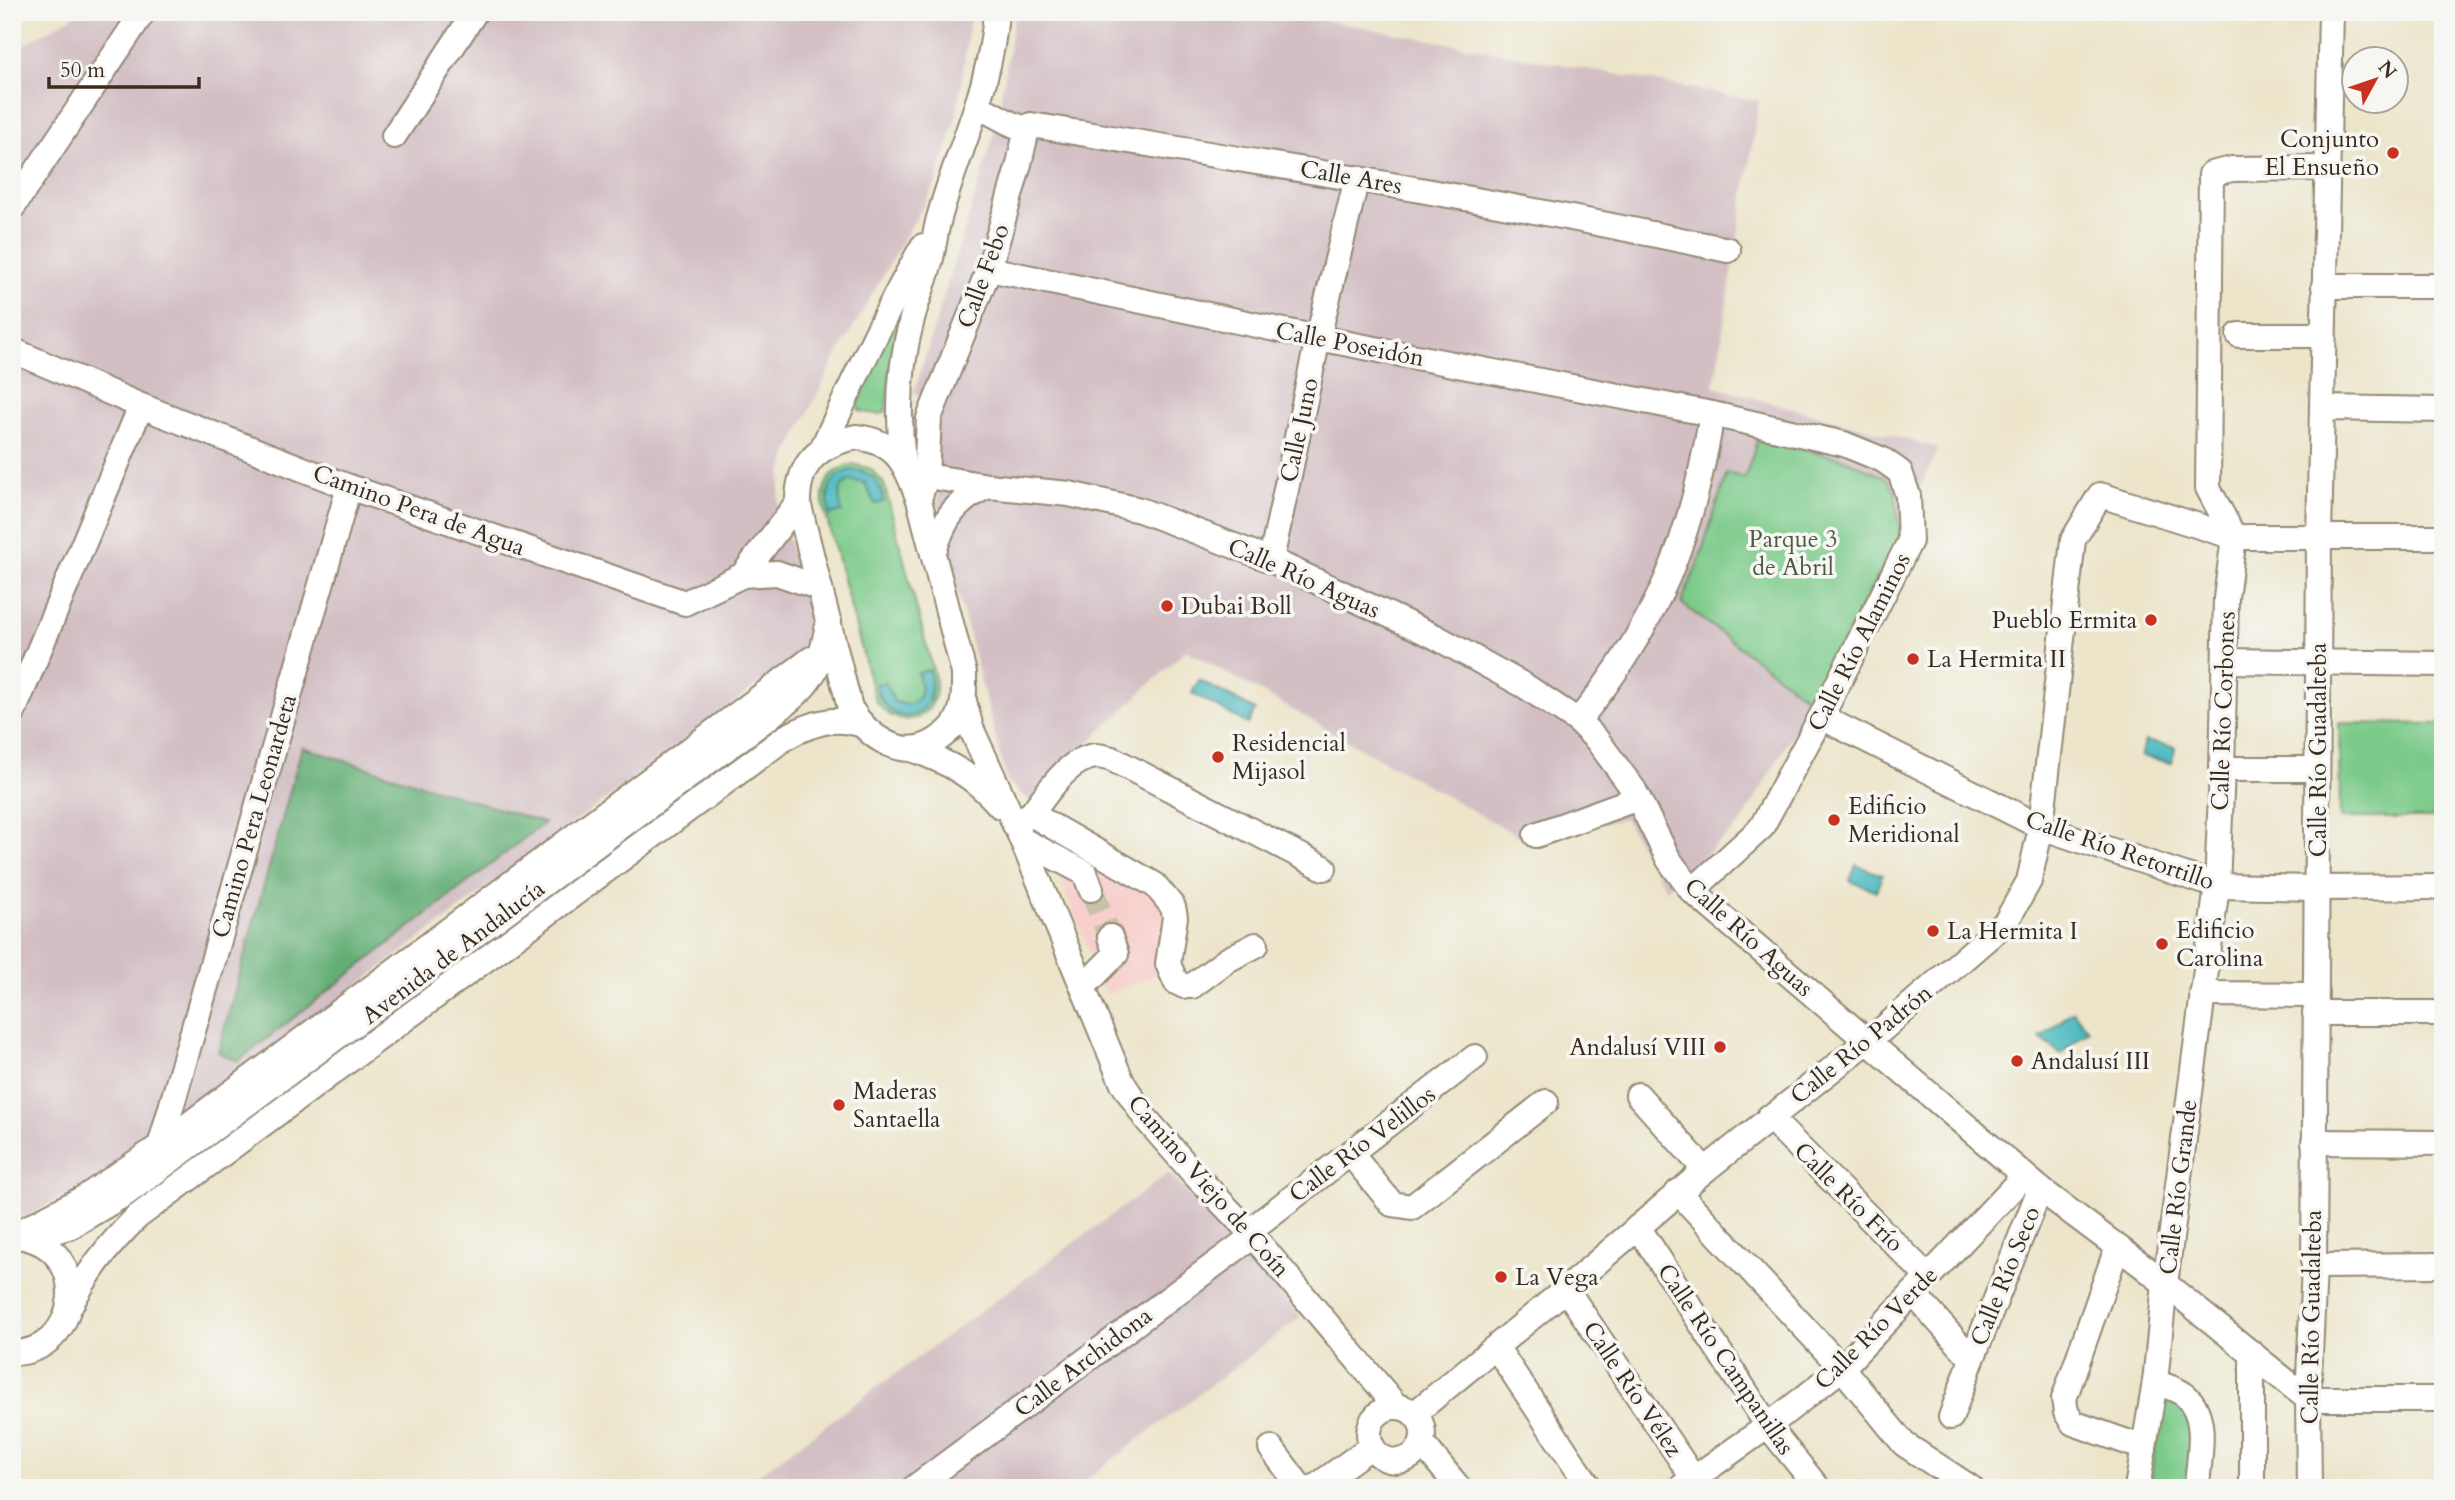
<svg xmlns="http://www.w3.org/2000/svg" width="2455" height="1500" viewBox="0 0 2455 1500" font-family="Cardo,serif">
	<rect width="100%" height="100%" fill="#f6f6f2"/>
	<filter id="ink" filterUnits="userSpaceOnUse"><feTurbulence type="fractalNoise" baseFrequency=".0143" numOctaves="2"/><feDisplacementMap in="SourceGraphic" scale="14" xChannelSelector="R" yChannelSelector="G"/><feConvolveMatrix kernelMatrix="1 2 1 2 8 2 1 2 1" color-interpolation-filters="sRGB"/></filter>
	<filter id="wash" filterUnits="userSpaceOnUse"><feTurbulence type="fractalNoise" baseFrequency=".00686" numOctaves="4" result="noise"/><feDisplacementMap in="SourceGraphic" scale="28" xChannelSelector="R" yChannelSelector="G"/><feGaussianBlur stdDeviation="1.57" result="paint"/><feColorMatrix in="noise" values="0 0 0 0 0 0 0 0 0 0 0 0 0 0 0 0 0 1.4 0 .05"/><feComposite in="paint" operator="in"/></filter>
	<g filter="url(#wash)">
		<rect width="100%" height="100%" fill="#ece5ca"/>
		<path fill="#f7d0cd" d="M1040 827 1154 898 1162 908 1166 922 1154 975 1106 995Z"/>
		<g fill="#d2bec3">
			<path d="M81 12H971L957 114 936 183 834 361 789 451 781 476 778 502 807 607V625L804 640 798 654 111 1171 27 1216 12 1217V51Z"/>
			<path d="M1015 12H1281L1759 101 1714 387 1938 448 1900 535 1811 701 1742 822 1666 890 1624 818 1534 845 1186 650 1086 745 1063 761 1030 801 1007 781 946 547 938 501 933 440 943 408 914 392 996 128Z"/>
			<path d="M1169 1173 1301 1317 1075 1488H740Z"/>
		</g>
		<g fill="#7bca8a" stroke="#5b7a54" stroke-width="2" fill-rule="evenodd">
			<path d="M905 298 890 367 886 412C880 416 866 413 859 410L858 407 870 367Z"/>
			<path d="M1757 441 1842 458 1887 478 1895 491 1900 535 1811 701 1681 603 1698 563 1727 473 1745 478Z"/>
			<path d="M853 464 871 469 884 484 936 682C938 722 895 734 875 699L823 504C822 482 831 469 853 464ZM862 470 884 501 875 504 865 483 850 480 841 487 830 515 827 493ZM918 674 932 683 930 701 890 711 879 697 876 684 885 682 894 702 909 705C924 698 921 687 918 674Z"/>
			<path d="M2339 723 2443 724V818H2340Z"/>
			<path d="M2162 1401 2178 1404 2191 1424 2188 1488H2149Z"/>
		</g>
		<path fill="#64ae76" stroke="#506c4a" stroke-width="2" d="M302 747 544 823 238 1061 218 1052Z"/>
		<g fill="#4bbac0" stroke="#43726f" stroke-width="2">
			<path d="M852 470C873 471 880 483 884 501L875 504 865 483 850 480C836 487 839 499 842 512L830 515C825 493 828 475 852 470Z"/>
			<path d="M929 670C942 722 887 735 876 684L885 682 894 702 909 705C924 698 921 687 918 673Z"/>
			<path d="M1199 680 1255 710 1248 724 1192 693Z"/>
			<path d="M2145 741 2175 747 2172 763 2141 756Z"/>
			<path d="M1856 865 1882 875 1876 891 1850 881Z"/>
			<path d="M2073 1011 2088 1030 2061 1054 2040 1038Z"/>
		</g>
	</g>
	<g filter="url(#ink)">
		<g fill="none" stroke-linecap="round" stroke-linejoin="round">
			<path stroke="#c9c0a8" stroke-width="24" stroke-dasharray="24 12" stroke-linecap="butt" d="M1091 889 1110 937"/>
			<defs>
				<g id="minor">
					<path d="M978 107C995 113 1009 126 1027 129L1031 125C1264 163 1497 200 1728 250"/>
					<path d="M394 136 475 12"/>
					<path d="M12 208 143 12"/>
					<path d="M989 269 1318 338 1712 414 1844 444 1883 460 1900 472 1908 496 1910 541 1821 717 1761 828 1692 891"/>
					<path d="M2324 286H2443"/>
					<path d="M2239 335H2323"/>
					<path d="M12 350 141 406 349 487 685 603 743 575 798 502"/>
					<path d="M2322 408 2443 410"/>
					<path d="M856 437C898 442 905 464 919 500L964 673C964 688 965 702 959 716 955 727 946 734 937 740 903 763 868 737 850 708L798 502C798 463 818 445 856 437Z"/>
					<path d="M822 449C854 380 885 312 923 246"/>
					<path d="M903 461C897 413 899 367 912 319 917 299 926 279 931 258 934 246 935 234 938 222 957 150 991 90 996 12"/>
					<path d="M909 473 988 486 1069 494 1140 510 1271 560 1436 637 1525 686 1578 721 1597 740 1634 790 1669 860 1692 891 2040 1189 2143 1266 2308 1399H2443"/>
					<path d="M921 493 926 477 929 418 989 269 1019 164 1027 129"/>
					<path d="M2234 537 2208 488 2211 174 2232 169 2326 168"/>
					<path d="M933 554C944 519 954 502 988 486"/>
					<path d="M1271 560 1318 338 1357 178"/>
					<path d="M743 575 777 573 820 588"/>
					<path d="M2225 661 2443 664"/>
					<path d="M964 701 971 728 1022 840 1122 1082 1146 1119 1196 1176 1249 1231 1397 1407"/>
					<path d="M12 715 141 406"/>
					<path d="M1821 717 2041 827 2217 886 2317 888 2443 887"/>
					<path d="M1578 721C1658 623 1692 538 1712 414"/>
					<path d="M911 749C949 762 974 776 1000 806"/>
					<path d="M2222 769H2317"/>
					<path d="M1031 814C1047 794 1067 759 1096 756 1101 756 1107 758 1112 759L1324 868"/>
					<path d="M1014 823 1031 814 1155 885 1173 907 1175 917 1168 964 1176 982 1184 986H1192L1227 960 1256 945"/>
					<path d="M1536 835 1638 798"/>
					<path d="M1022 840 1085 873 1091 889"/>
					<path d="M1083 987 1116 954 1110 937"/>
					<path d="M2202 994 2315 995"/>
					<path d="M2315 1013H2443"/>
					<path d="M1638 1095 1705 1170"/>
					<path d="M1769 1117 1928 1277"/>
					<path d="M2314 1142 2443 1143"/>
					<path d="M160 1146 349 487"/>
					<path d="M1350 1153 1392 1204 1412 1207 1546 1102"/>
					<path d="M1678 1192 1842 1368 1904 1444 1971 1488"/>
					<path d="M1638 1227 1768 1426 1818 1488"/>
					<path d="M1249 1231 1475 1057"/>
					<path d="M14 1235 87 1196 160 1146 811 659"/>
					<path d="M32 1238 71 1226 125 1194 770 716C788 702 808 687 817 666 823 653 825 636 829 622"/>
					<path d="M2117 1248 2064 1399 2066 1412 2073 1423 2144 1448"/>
					<path d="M2314 1266 2443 1265"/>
					<path d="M1566 1289 1700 1488"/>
					<path d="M1913 1293 1972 1359 2040 1189"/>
					<path d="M69 1308C89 1270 106 1248 137 1217L786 737C811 724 832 716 860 724"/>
					<path d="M1496 1347 1590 1488"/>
					<path d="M12 1353C82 1352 92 1250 23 1237"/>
					<path d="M2252 1353V1488"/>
					<path d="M2155 1382C2165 1386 2178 1389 2186 1396 2210 1417 2198 1460 2197 1488"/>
					<circle cx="1396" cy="1434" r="27"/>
					<path d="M1414 1414 1566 1289 1705 1170 1884 1028 2006 922 2029 881 2041 827 2073 540 2100 495 2234 537H2443"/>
					<path d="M1951 1417 1972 1359"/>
					<path d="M1422 1443 1459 1488"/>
					<path d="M1271 1448 1301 1488"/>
					<path d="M914 1488 1253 1236"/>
					<path d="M1314 1488 1372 1446"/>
					<path d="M1680 1488 1768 1426 1842 1368 2024 1176"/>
					<path d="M2137 1488 2155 1382 2165 1284 2217 886 2222 769 2226 598 2234 537"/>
					<path d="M2309 1488 2308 1399 2314 1266 2319 537 2331 12"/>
				</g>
			</defs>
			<use href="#minor" stroke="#948874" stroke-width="28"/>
			<use href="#minor" stroke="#fff" stroke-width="24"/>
		</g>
	</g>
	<g fill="#c8321e" stroke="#f6f6f2" stroke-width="2.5">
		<circle cx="2393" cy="153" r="7"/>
		<circle cx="1167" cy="606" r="7"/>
		<circle cx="2151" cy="620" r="7"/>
		<circle cx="1913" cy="659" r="7"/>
		<circle cx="1218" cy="757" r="7"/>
		<circle cx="1834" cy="820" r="7"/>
		<circle cx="1933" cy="931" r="7"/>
		<circle cx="2162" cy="944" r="7"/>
		<circle cx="1720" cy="1047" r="7"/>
		<circle cx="2017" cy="1061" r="7"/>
		<circle cx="839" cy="1105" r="7"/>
		<circle cx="1501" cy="1277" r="7"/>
	</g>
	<g text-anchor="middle" stroke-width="7" stroke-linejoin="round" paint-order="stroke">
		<g font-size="24" fill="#3b2a1e" stroke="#f6f6f2" text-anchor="start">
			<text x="2379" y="147" text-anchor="end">Conjunto<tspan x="2379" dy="28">El Ensueño</tspan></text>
			<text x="1181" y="614">Dubai Boll</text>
			<text x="2137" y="628" text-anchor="end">Pueblo Ermita</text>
			<text x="1927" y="667">La Hermita II</text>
			<text x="1232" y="751">Residencial<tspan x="1232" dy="28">Mijasol</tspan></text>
			<text x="1848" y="814">Edificio<tspan x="1848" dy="28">Meridional</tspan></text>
			<text x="2176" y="938">Edificio<tspan x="2176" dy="28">Carolina</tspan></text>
			<text x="1947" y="939">La Hermita I</text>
			<text x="1706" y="1055" text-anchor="end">Andalusí VIII</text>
			<text x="2031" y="1069">Andalusí III</text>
			<text x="853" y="1099">Maderas<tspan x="853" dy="28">Santaella</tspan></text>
			<text x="1515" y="1285">La Vega</text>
		</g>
		<g font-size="24" fill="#3b2a1e" stroke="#f6f6f2">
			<text transform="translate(1351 177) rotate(10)" y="8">Calle Ares</text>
			<text transform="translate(983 276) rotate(-70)" y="8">Calle Febo</text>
			<text transform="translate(1350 344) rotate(11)" y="8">Calle Poseidón</text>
			<text transform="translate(1299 430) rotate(-78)" y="8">Calle Juno</text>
			<text transform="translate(419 510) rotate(20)" y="8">Camino Pera de Agua</text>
			<text transform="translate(1304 578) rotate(24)" y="8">Calle Río Aguas</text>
			<text transform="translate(1859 642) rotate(-63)" y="8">Calle Río Alaminos</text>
			<text transform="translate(2223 711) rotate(-88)" y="8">Calle Río Corbones</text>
			<text transform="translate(2318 750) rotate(-90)" y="8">Calle Río Guadalteba</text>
			<text transform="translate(254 816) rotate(-74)" y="8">Camino Pera Leonardeta</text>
			<text transform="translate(2120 850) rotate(19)" y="8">Calle Río Retortillo</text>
			<text transform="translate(1749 937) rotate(42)" y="8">Calle Río Aguas</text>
			<text transform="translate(453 952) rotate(-37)" y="8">Avenida de Andalucía</text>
			<text transform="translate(1861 1044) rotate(-39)" y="8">Calle Río Padrón</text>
			<text transform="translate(1362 1144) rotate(-37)" y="8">Calle Río Velillos</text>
			<text transform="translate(1209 1186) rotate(49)" y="8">Camino Viejo de Coín</text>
			<text transform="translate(2178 1187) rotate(-83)" y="8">Calle Río Grande</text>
			<text transform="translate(1849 1197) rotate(45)" y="8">Calle Río Frío</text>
			<text transform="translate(2005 1276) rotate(-68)" y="8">Calle Río Seco</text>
			<text transform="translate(2311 1317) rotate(-89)" y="8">Calle Río Guadalteba</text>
			<text transform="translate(1876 1328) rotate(-45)" y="8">Calle Río Verde</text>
			<text transform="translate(1726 1359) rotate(56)" y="8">Calle Río Campanillas</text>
			<text transform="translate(1083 1362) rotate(-37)" y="8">Calle Archidona</text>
			<text transform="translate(1633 1389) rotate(56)" y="8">Calle Río Vélez</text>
		</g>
		<g font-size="24" fill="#4e5a3e" stroke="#f6f6f2">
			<text x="1793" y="547">Parque 3<tspan x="1793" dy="28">de Abril</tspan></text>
		</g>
	</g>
	<rect width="2455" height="1500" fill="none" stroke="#f6f6f2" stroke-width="42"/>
	<g transform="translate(2375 80) rotate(50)"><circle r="33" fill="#f6f6f2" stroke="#aba49d" stroke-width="2"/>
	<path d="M0-5L12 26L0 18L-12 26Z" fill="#c8321e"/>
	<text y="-10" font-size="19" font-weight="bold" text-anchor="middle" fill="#3b2a1e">N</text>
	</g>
	<path d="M49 77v10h150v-10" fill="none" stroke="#3b2a1e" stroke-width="3.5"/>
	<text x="60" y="77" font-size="21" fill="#3b2a1e" stroke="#f6f6f2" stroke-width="5" paint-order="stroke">50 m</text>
</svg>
